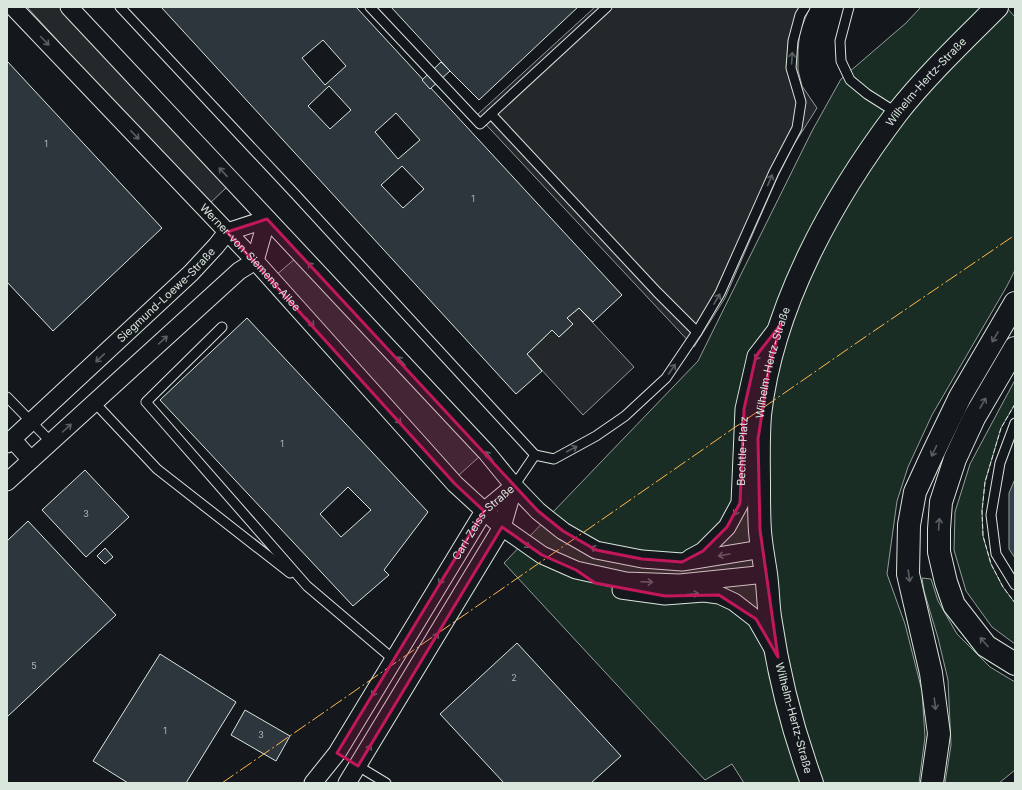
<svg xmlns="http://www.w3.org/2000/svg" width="1022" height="790" viewBox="0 0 1022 790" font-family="Inter,sans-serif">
	<rect width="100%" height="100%" fill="#14181c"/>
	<g fill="#1a2d24" stroke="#939e99">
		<path d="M921 7H1006L1015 17V270L1007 286 932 415 908 467 897 501 887 574 905 624 922 691 925 737 919 783H744L732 764 705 780 504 563 698 361 812 131 841 79 906 23Z"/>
		<path d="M1015 380V404L1001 428 985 482 982 511 983 536 991 564 1003 587 1015 603V644L992 627 966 591 954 550 955 512 970 464Z"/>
		<path d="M922 578 931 579 938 601 957 634 990 667 1015 682V770L999 783H945L951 745 948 680 938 638 924 591Z"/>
	</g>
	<g fill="#24282b" stroke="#939e99">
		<path d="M27 7H64L228 186 208 205Z"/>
		<path d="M595 7H810L800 31 798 50V70L802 86 817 108 793 146 777 178 725 298 694 347 477 115Z"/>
		<path d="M297 257 480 456 459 475 275 276Z"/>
		<path d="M579 308 634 367 583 415 527 354 552 330 559 337 573 324 567 318Z"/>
	</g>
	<path fill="#2f3f4d" stroke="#939e99" d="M1015 479V558L1009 549V493Z"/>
	<g fill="#2c363c" stroke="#d8e6dc" fill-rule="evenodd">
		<path d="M161 7H356L622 295 593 322 579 308 567 318 573 324 559 337 552 330 527 354 542 371 516 394ZM323 40 346 66 325 85 302 58ZM329 86 351 110 330 129 308 106ZM396 113 420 140 398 159 375 132ZM402 166 424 189 403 208 381 185Z"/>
		<path d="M391 7H578L479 100 450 71Z"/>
		<path d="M7 61 162 228 53 331 7 282Z"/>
		<path d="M441 62 450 71 430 89 422 80Z"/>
		<path d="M247 318 428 512 384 570 389 575 353 606 160 400ZM348 487 371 510 341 537 320 514Z"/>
		<path d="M85 470 129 517 86 557 42 510Z"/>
		<path d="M28 521 116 615 7 717V541Z"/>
		<path d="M105 548 113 557 105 564 97 556Z"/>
		<path d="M517 643 621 756 591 783H504L440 714Z"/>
		<path d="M160 654 236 702 186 783H128L93 761Z"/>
		<path d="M245 710 290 736 276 761 231 735Z"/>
	</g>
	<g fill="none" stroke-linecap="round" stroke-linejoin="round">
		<defs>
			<g id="lane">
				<path d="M120 7 295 194 535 455 514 486"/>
				<path d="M370 7 480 124 607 7"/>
				<path d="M849 7 840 41 841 61 850 80 867 94 897 113"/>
				<path d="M491 114 657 292 697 332"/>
				<path d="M222 327 146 402 307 586 393 659"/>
				<path d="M7 397 51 442"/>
				<path d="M95 403 157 469 290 573"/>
				<path d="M1015 423 1000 463 991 515 996 554 1015 585"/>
				<path d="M535 455 554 459 596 436 625 416 666 378 697 332 720 293 774 172 797 128 801 102 791 68 793 41 800 15 805 7"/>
				<path d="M358 766 386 783"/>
			</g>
			<g id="street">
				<path id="s1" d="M13 7 255 261 455 484 502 527 542 555 576 570 626 581 680 583 766 574"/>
				<path d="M69 7 487 453 514 486 538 511 563 531 596 550 642 559 682 562 762 549"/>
				<path d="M12 439 31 460"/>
				<path id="s2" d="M7 444 191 273 216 246 227 232 267 219 255 261 239 271 7 482"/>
				<path id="s3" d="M690 558 703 551 727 527 740 503 744 409 756 356 776 330"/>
				<path d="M621 590 665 596 704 593 719 595 734 602 756 619 772 647"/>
				<path id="s4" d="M313 783 337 753 484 511 514 486"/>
				<path d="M347 783 502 527 514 486"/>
			</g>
			<g id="secondary">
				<path id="s5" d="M812 783C793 731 778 672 770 617 768 602 768 588 766 574 764 560 761 545 760 531 759 517 759 502 759 488 759 464 758 440 760 415 772 307 832 199 897 113 927 75 963 41 997 7"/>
			</g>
			<g id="highway">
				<path d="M1015 348 974 418 955 459 941 502 939 529V552L946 582 954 605 986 646 1015 664"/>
				<path d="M932 783 939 734 931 673 908 574 909 525 915 492 932 455 960 397 1015 303"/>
			</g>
		</defs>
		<use href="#lane" stroke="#d8e6dc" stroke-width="11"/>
		<use href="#street" stroke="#d8e6dc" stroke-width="19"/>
		<use href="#secondary" stroke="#d8e6dc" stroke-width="24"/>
		<use href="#highway" stroke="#d8e6dc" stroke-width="24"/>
		<use href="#lane" stroke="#14181c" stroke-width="9"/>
		<use href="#street" stroke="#14181c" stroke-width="17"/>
		<use href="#secondary" stroke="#14181c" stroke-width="22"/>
		<use href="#highway" stroke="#14181c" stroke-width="22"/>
		<path stroke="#d8e6dc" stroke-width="1" stroke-dasharray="5 2" stroke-linecap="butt" d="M1015 404 1001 428 985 482 982 511 983 536 991 564 1003 587 1015 603"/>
		<path stroke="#ffb74d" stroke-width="1" stroke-dasharray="14 3 2 3" stroke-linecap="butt" d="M222 783 868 335 1015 235"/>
	</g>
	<defs><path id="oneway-shaft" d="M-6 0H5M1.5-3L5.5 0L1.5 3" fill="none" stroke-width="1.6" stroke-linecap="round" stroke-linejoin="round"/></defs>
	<g stroke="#59605f">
		<use href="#oneway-shaft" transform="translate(45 41) rotate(46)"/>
		<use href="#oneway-shaft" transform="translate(792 58) rotate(-86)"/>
		<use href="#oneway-shaft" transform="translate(135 135) rotate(46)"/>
		<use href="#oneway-shaft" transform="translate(223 172) rotate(-133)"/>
		<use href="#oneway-shaft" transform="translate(770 180) rotate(-67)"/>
		<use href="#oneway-shaft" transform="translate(312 267) rotate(-133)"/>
		<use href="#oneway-shaft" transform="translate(717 299) rotate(-59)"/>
		<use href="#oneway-shaft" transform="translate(310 322) rotate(48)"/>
		<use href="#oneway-shaft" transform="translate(995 337) rotate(120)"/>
		<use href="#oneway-shaft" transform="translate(163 340) rotate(-42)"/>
		<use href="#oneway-shaft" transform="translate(758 355) rotate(119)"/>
		<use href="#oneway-shaft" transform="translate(100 358) rotate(137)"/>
		<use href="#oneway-shaft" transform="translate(401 361) rotate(-133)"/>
		<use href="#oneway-shaft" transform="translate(672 369) rotate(-56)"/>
		<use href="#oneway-shaft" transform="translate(983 403) rotate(-60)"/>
		<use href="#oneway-shaft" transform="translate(397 419) rotate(48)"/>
		<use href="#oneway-shaft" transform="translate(67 428) rotate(-42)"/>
		<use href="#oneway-shaft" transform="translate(572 449) rotate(-28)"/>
		<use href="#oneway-shaft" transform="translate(934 451) rotate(116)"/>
		<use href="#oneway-shaft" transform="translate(489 456) rotate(-130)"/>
		<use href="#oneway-shaft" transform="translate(737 510) rotate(119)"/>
		<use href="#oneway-shaft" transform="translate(939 524) rotate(-86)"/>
		<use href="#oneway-shaft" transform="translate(525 544) rotate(36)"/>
		<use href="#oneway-shaft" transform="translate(596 549) rotate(-159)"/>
		<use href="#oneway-shaft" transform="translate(724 555) rotate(170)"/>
		<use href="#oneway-shaft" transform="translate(909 576) rotate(82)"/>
		<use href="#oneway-shaft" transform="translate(442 579) rotate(121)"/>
		<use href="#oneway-shaft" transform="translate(647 582) rotate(2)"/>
		<use href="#oneway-shaft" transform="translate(693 594) rotate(-5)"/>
		<use href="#oneway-shaft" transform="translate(435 638) rotate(-59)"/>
		<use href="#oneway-shaft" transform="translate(984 642) rotate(-131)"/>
		<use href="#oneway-shaft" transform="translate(375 691) rotate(121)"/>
		<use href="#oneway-shaft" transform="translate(935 704) rotate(83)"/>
		<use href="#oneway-shaft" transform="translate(368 750) rotate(-59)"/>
	</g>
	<path fill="#c2185b" fill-opacity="0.2" stroke="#c2185b" stroke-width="3" stroke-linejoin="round" d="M267 219 538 511 563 531 596 550 642 559 682 562 703 551 727 527 740 503 744 409 756 356 781 324 769 368 758 439 760 530 778 657 756 619 719 595 665 596 595 583 576 570 542 555 502 527 358 766 337 753 484 511 455 484 227 232Z"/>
	<g text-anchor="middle" stroke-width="3" stroke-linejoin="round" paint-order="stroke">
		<g font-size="9" fill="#adbab4">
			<text x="46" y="147">1</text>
			<text x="473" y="202">1</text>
			<text x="282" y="447">1</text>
			<text x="86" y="517">3</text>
			<text x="34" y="669">5</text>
			<text x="514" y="681">2</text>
			<text x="165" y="734">1</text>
			<text x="261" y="738">3</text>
		</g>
		<g font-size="11" fill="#d8e6dc" stroke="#14181c">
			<text dy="4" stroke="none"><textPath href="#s5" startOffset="752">Wilhelm-Hertz-Straße</textPath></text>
			<text dy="4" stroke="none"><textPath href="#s1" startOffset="345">Werner-von-Siemens-Allee</textPath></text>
			<text dy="4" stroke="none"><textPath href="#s2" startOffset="218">Siegmund-Loewe-Straße</textPath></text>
			<text dy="4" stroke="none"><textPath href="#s5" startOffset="428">Wilhelm-Hertz-Straße</textPath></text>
			<text dy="4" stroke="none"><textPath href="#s3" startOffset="128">Bechtle-Platz</textPath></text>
			<text dy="4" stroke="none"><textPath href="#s4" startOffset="312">Carl-Zeiss-Straße</textPath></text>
			<text transform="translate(794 718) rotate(75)" y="4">Wilhelm-Hertz-Straße</text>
		</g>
	</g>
	<rect width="1022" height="790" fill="none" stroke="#d8e6dc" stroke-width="16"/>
</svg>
